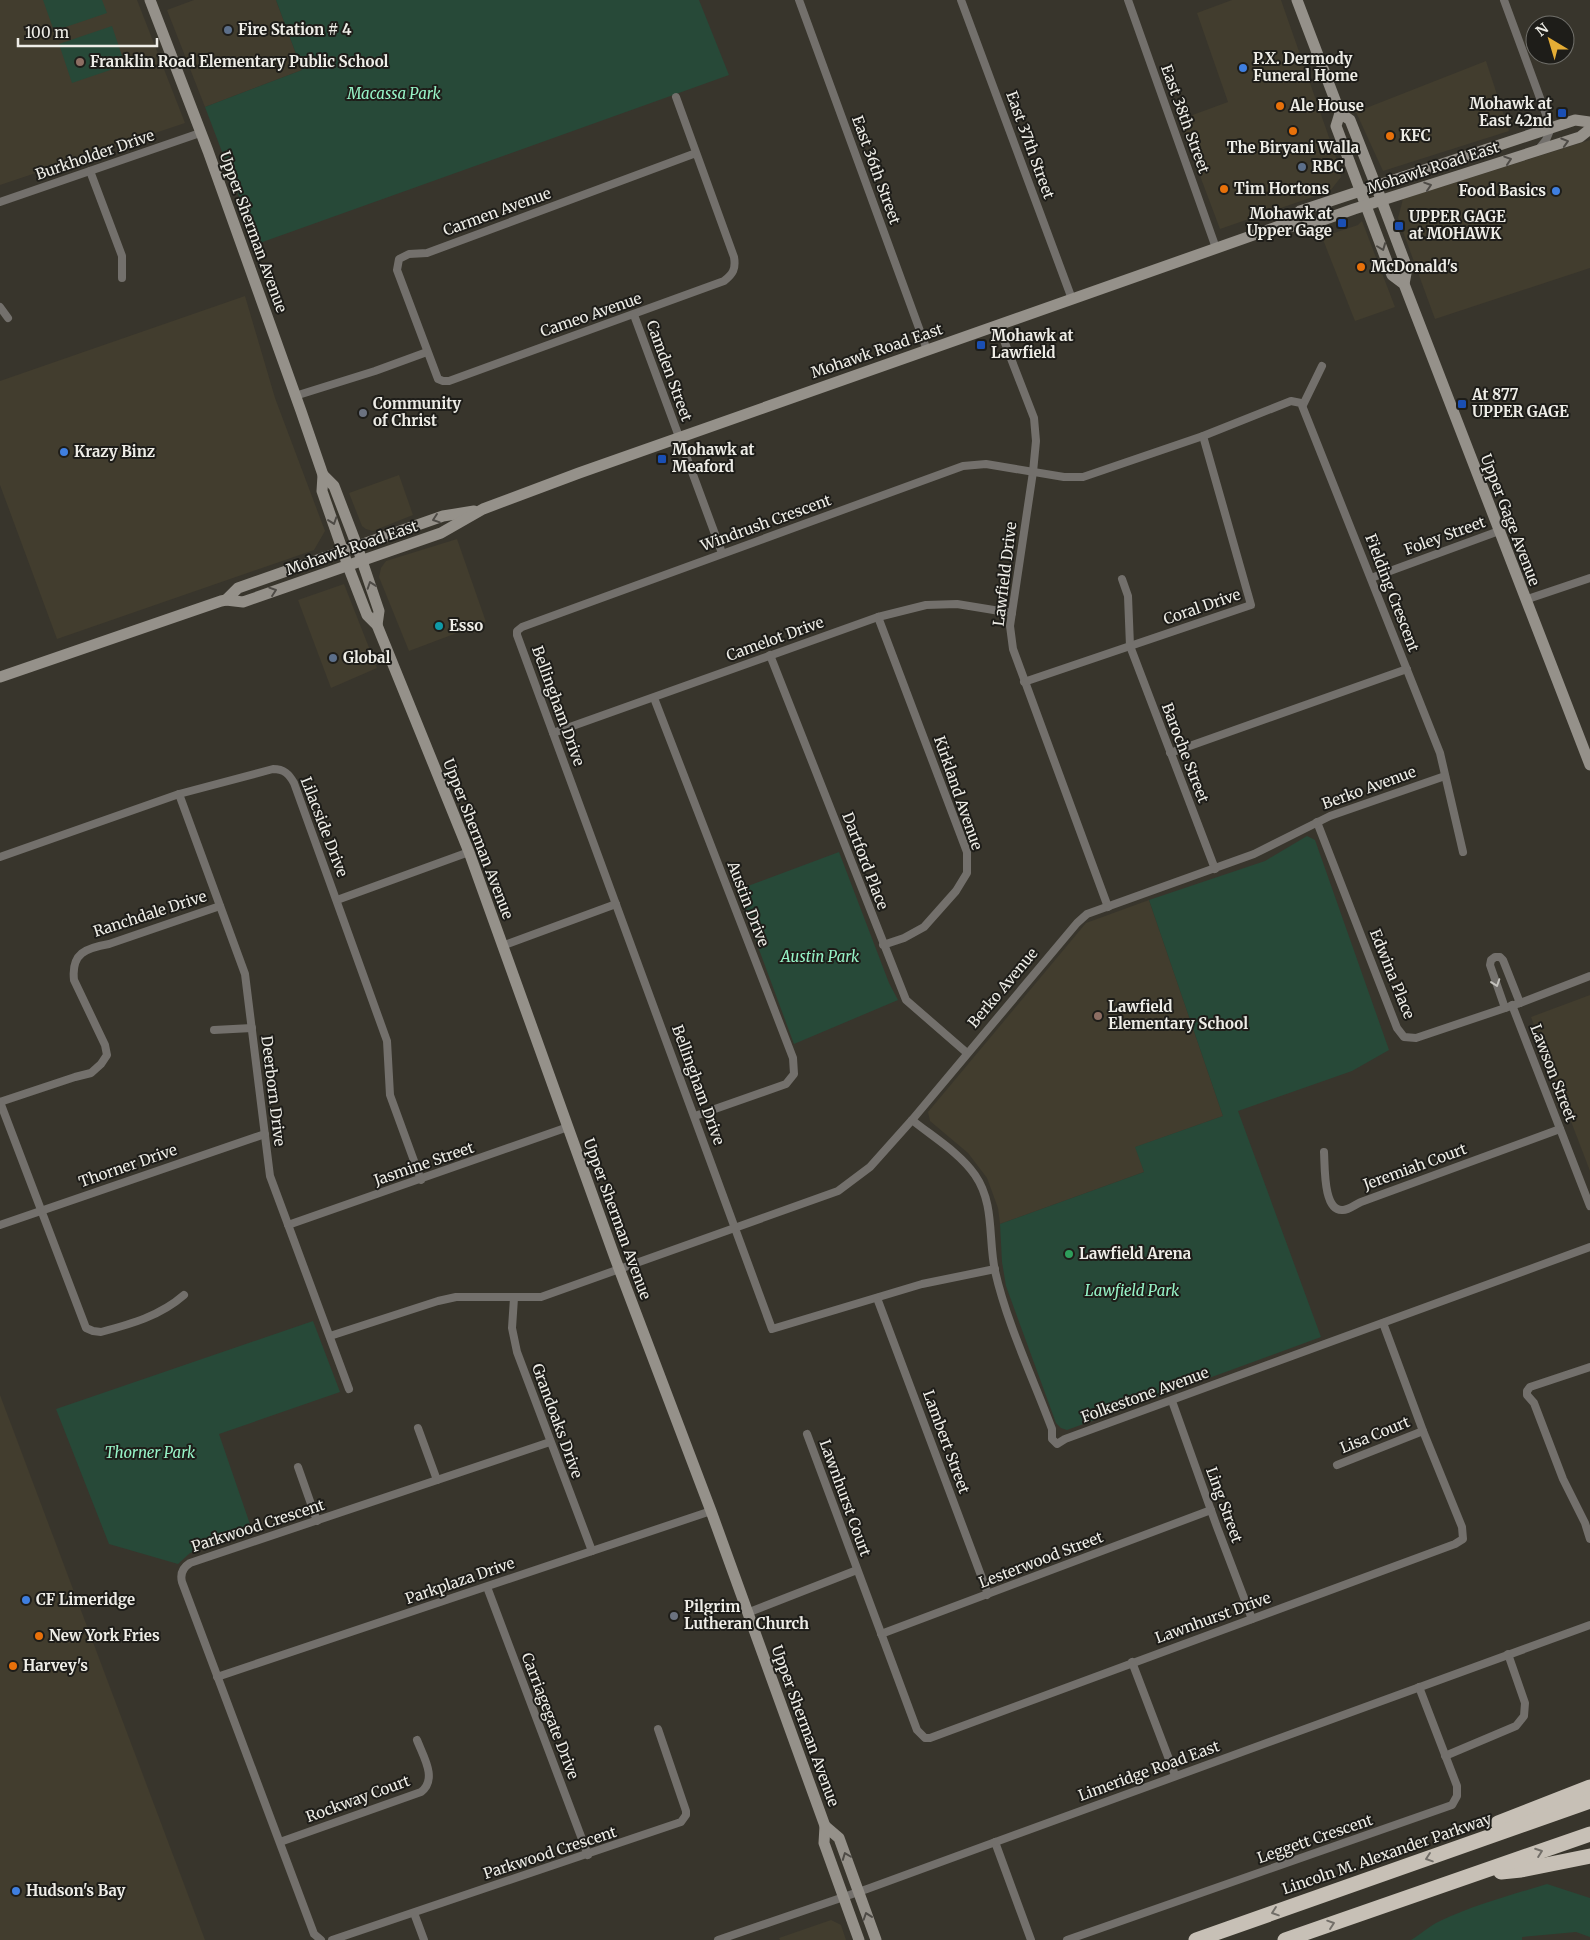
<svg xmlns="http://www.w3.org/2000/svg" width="1590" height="1940" viewBox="0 0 1590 1940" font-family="Merriweather,serif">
	<rect width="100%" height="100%" fill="#38352c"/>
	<g fill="#423d2e">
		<path d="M0 0H137L185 123 0 185Z"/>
		<path d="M194 0H276L302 70 205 107 167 10Z"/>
		<path d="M1232 0H1281L1339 166 1341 177 1330 191 1220 229 1179 120 1228 102 1197 13Z"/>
		<path d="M1486 61 1509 131 1383 171 1356 112Z"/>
		<path d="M1590 140V268L1435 319 1398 218 1403 199Z"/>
		<path d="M1362 221 1395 307 1355 321 1322 237 1358 225Z"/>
		<path d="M245 296 275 398 325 531 314 550 57 639 0 485V381Z"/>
		<path d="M399 475 413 515 373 531 366 529 362 526 349 493Z"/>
		<path d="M457 539 486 622 409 651 379 577 381 568 386 561Z"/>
		<path d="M344 584 377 668 331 688 298 600Z"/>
		<path d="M1149 900 1223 1116 1136 1147 1144 1172 1000 1224 998 1208 987 1178 968 1153 930 1121 928 1112 1086 923Z"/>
		<path d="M1590 995V1171L1531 1017Z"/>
		<path d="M0 1395 205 1940H0Z"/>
		<path d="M831 1920 841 1925 846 1940H780L779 1938Z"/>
	</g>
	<g fill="#274938">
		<path d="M43 0H102L107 13 54 31Z"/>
		<path d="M276 0H699L729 75 257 244 205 107 302 70Z"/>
		<path d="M112 26 125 65 72 83 59 44Z"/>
		<path d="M1307 836 1315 840 1389 1050 1352 1071 1238 1111 1321 1337 1067 1430 1061 1428 1056 1423 1006 1286 1002 1262 1000 1224 1144 1172 1135 1147 1223 1116 1149 900 1265 861Z"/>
		<path d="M839 852 889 983 898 1000 794 1044 737 890Z"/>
		<path d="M313 1321 340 1392 219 1434 253 1533 190 1553 178 1564 109 1544 56 1409Z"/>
		<path d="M1547 1884 1590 1898V1937L1576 1932 1522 1937V1940H1411C1421 1934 1429 1926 1440 1921 1474 1905 1511 1895 1547 1884Z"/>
	</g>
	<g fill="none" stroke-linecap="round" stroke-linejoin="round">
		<g stroke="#73706c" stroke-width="8">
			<path d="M799 0 927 350"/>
			<path d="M961 0 1072 299"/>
			<path d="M1128 0 1216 248"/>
			<path d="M1504 0 1551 128 1546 140 1538 150"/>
			<path d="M676 97 734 257C736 269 733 274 724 281L449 381H443L438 379 397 270 399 259 409 254 427 253 696 153"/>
			<path d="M90 171 122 256V278"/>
			<path d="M0 202 200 133"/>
			<path d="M0 307 8 318"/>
			<path d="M634 315 722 553"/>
			<path d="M998 325 1034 418 1036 441 1033 472 1010 626 1013 649 1108 907"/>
			<path d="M295 396 375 371 427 352"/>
			<path d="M1303 405 1322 366"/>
			<path d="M1371 578 1499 531"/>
			<path d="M1122 579 1128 596 1130 646 1215 869"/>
			<path d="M1525 600 1590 578"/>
			<path d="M878 617 967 852V873L956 891 924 927 904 938 883 945"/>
			<path d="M770 655 906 1000 967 1053"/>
			<path d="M1024 682 1251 605 1203 436"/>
			<path d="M654 698 793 1058 794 1074 786 1084 695 1116"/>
			<path d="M553 733 878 617 926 605 957 604 1012 613"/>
			<path d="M1170 753 1407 669"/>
			<path d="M179 794 245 974 270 1176 349 1389"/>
			<path d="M1317 822 1397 1028 1404 1037 1416 1038 1520 1003 1590 976"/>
			<path d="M0 857 179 794 273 769C284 769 289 774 294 783L387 1041 390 1095 421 1180"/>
			<path d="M337 900 469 852"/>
			<path d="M502 946 616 904"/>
			<path d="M1512 1005 1590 1206"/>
			<path d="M1505 1008 1490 965 1491 960 1495 957H1500L1503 960 1520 1003"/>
			<path d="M214 1030 252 1028"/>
			<path d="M0 1102 75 1077 91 1073 101 1064 107 1055 105 1045 74 980C71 953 86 948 109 944L220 906"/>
			<path d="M0 1102 86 1328 93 1331 101 1332C131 1324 160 1316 184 1295"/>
			<path d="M912 1120C933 1137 960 1153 975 1175 995 1204 988 1239 995 1271 1007 1324 1033 1378 1052 1429V1439L1057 1444 1065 1439 1590 1247"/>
			<path d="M1324 1152C1325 1166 1323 1212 1343 1210 1349 1210 1356 1204 1361 1202L1560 1129"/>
			<path d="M0 1225 265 1134"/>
			<path d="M288 1225 568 1127"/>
			<path d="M995 1269 922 1284 772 1329 517 635V631L522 627 963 466 986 464 1064 477H1083L1203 436 1291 401 1301 403 1440 753 1463 852"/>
			<path d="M514 1298 512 1328 517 1352 592 1551"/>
			<path d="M877 1298 988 1594 987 1595"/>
			<path d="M330 1336 438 1301 456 1297H541L838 1191 870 1167 912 1120 1077 923 1087 914 1254 854 1330 816 1445 776"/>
			<path d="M1590 1367 1530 1387 1527 1391V1395L1534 1403 1563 1479 1585 1523 1590 1539"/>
			<path d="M1172 1401 1217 1527 1252 1619"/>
			<path d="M418 1428 437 1480"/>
			<path d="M807 1434 917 1730 925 1738H930L1455 1544 1463 1539 1462 1527 1423 1431 1383 1323"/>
			<path d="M1337 1465 1423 1431"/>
			<path d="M298 1467 317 1521"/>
			<path d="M487 1587 588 1855"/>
			<path d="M747 1613 857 1570"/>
			<path d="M881 1634 1211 1510"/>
			<path d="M1132 1662 1175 1775"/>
			<path d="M217 1677 711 1511"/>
			<path d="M1445 1756 1516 1726 1524 1716 1525 1703 1508 1654"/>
			<path d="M280 1842 421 1792C438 1779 423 1756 417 1740"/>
			<path d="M995 1842 1031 1940"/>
			<path d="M414 1913 424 1940"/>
			<path d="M321 1940 314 1934 182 1582C180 1574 182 1568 190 1563L550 1442"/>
			<path d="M332 1940 681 1822 686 1815V1811L658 1729"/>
			<path d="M718 1940 867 1889 1590 1625"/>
			<path d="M1067 1940 1452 1805 1457 1796V1786L1419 1687"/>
		</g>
		<g stroke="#95918a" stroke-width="11">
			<path d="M150 0 208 151 301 411 323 475 322 491 348 566 367 615 377 625 469 852 615 1258 711 1511 825 1826 824 1843 859 1940"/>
			<path d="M1297 0 1340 113 1336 126 1392 275 1404 284 1590 765"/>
			<path d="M1340 113 1350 120 1376 186 1407 268 1404 284"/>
			<path d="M1282 225 1303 227 1354 209 1580 137 1590 129"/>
			<path d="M323 475 334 486 357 546 379 611 377 625"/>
			<path d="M226 600 238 588 443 516 474 511"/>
			<path d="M0 677 221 601 226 600 243 602 441 533 483 509 579 473 1282 225 1300 211 1575 120 1590 122"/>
			<path d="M825 1826 839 1838 876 1940"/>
		</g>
		<g stroke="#c7c0b6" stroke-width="15">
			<path d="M1498 1823 1590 1787"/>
			<path d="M1501 1872 1521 1870 1590 1856"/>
			<path d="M1196 1940 1590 1801"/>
			<path d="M1285 1940 1590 1834"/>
		</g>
	</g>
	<defs><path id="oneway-chevron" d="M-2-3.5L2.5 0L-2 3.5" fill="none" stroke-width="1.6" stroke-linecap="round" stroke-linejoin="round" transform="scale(1.25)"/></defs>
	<g stroke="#4e4b46">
		<use href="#oneway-chevron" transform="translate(1565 142) rotate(-17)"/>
		<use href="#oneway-chevron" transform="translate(1508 160) rotate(-18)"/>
		<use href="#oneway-chevron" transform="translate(1428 186) rotate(-18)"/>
		<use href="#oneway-chevron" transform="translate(1382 247) rotate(69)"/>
		<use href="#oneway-chevron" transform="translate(436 519) rotate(161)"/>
		<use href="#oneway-chevron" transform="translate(333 521) rotate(71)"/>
		<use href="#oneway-chevron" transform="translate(371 585) rotate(-109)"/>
		<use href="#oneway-chevron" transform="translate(273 591) rotate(-19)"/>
		<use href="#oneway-chevron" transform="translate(846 1856) rotate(-111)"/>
		<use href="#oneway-chevron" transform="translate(867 1916) rotate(-109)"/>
	</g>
	<use stroke="#c3c1bc" href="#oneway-chevron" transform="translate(1496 983) rotate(71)"/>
	<g stroke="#726e68">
		<use href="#oneway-chevron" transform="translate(1539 1852) rotate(-20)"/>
		<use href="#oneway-chevron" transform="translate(1429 1858) rotate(161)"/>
		<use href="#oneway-chevron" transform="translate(1275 1912) rotate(161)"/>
		<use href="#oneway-chevron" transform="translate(1331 1924) rotate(-19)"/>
	</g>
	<g fill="#5c6f8a" stroke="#1e1d19" stroke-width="2">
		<circle cx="228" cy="30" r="5"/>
		<circle cx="1302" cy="167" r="5"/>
		<circle cx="333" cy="658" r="5"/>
	</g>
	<g fill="#8d6e63" stroke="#1e1d19" stroke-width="2">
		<circle cx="80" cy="62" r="5"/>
		<circle cx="1098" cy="1016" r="5"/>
	</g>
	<g fill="#3f7fe0" stroke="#1e1d19" stroke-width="2">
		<circle cx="1243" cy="68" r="5"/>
		<circle cx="1556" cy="191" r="5"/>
		<circle cx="64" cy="452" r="5"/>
		<circle cx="26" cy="1600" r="5"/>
		<circle cx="16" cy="1891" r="5"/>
	</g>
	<g fill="#e8710a" stroke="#1e1d19" stroke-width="2">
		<circle cx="1280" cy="106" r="5"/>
		<circle cx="1293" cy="131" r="5"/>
		<circle cx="1390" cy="136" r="5"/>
		<circle cx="1224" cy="189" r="5"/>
		<circle cx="1361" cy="267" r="5"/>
		<circle cx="39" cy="1636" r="5"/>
		<circle cx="13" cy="1666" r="5"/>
	</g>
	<g fill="#1a4fb4" stroke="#1e1d19" stroke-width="2">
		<rect x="1557" y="108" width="10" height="10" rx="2.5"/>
		<rect x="1337" y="218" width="10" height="10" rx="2.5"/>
		<rect x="1394" y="221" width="10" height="10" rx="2.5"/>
		<rect x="976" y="340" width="10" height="10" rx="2.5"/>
		<rect x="1457" y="399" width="10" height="10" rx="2.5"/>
		<rect x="657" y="454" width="10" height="10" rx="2.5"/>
	</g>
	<g fill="#6b7280" stroke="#1e1d19" stroke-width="2">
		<circle cx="363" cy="413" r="5"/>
		<circle cx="674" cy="1616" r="5"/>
	</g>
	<circle fill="#0f9aa8" stroke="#1e1d19" stroke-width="2" cx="439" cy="626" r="5"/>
	<circle fill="#2e9e5b" stroke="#1e1d19" stroke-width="2" cx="1069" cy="1254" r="5"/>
	<g text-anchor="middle" stroke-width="4" stroke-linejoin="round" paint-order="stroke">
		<g font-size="15" font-weight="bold" fill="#eeede7" stroke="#1e1d19" text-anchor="start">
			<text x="238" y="35">Fire Station # 4</text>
			<text x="1253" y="64">P.X. Dermody<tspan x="1253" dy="17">Funeral Home</tspan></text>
			<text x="90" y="67">Franklin Road Elementary Public School</text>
			<text x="1552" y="109" text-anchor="end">Mohawk at<tspan x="1552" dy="17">East 42nd</tspan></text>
			<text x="1290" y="111">Ale House</text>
			<text x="1400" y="141">KFC</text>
			<text x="1293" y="153" text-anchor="middle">The Biryani Walla</text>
			<text x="1312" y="172">RBC</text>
			<text x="1234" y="194">Tim Hortons</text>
			<text x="1546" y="196" text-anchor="end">Food Basics</text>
			<text x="1332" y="219" text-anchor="end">Mohawk at<tspan x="1332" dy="17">Upper Gage</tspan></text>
			<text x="1409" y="222">UPPER GAGE<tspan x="1409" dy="17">at MOHAWK</tspan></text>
			<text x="1371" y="272">McDonald's</text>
			<text x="991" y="341">Mohawk at<tspan x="991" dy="17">Lawfield</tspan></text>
			<text x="1472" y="400">At 877<tspan x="1472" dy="17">UPPER GAGE</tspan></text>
			<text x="373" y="409">Community<tspan x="373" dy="17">of Christ</tspan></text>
			<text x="672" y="455">Mohawk at<tspan x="672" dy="17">Meaford</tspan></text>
			<text x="74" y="457">Krazy Binz</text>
			<text x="449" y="631">Esso</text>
			<text x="343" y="663">Global</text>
			<text x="1108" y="1012">Lawfield<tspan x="1108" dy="17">Elementary School</tspan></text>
			<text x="1079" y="1259">Lawfield Arena</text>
			<text x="36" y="1605">CF Limeridge</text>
			<text x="684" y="1612">Pilgrim<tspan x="684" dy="17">Lutheran Church</tspan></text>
			<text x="49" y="1641">New York Fries</text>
			<text x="23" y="1671">Harvey's</text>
			<text x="26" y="1896">Hudson's Bay</text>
		</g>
		<g font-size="15" font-style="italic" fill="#97f4c7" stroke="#1e1d19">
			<text x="394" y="99">Macassa Park</text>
			<text x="820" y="962">Austin Park</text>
			<text x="1132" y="1296">Lawfield Park</text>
			<text x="150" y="1458">Thorner Park</text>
		</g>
		<g font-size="15" fill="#eeede7" stroke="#1e1d19">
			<text transform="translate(1185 119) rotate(70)" y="5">East 38th Street</text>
			<text transform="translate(1030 145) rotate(70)" y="5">East 37th Street</text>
			<text transform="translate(95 155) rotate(-19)" y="5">Burkholder Drive</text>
			<text transform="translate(1433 168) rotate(-18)" y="5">Mohawk Road East</text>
			<text transform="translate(876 170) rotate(70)" y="5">East 36th Street</text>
			<text transform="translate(497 212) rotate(-20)" y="5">Carmen Avenue</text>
			<text transform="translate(253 232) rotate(70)" y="5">Upper Sherman Avenue</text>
			<text transform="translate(591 315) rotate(-19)" y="5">Cameo Avenue</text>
			<text transform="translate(877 351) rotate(-19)" y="5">Mohawk Road East</text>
			<text transform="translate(669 371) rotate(70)" y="5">Camden Street</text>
			<text transform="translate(1510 520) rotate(69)" y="5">Upper Gage Avenue</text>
			<text transform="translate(766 523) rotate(-20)" y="5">Windrush Crescent</text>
			<text transform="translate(1445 536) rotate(-20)" y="5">Foley Street</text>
			<text transform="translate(352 548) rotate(-19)" y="5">Mohawk Road East</text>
			<text transform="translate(1005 574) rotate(-83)" y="5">Lawfield Drive</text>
			<text transform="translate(1392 593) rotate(69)" y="5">Fielding Crescent</text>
			<text transform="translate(1202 607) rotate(-19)" y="5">Coral Drive</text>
			<text transform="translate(775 639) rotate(-20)" y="5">Camelot Drive</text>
			<text transform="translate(558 706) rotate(70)" y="5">Bellingham Drive</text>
			<text transform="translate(1185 753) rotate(69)" y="5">Baroche Street</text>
			<text transform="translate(1369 788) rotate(-20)" y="5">Berko Avenue</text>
			<text transform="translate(958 793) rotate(71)" y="5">Kirkland Avenue</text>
			<text transform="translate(324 827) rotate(69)" y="5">Lilacside Drive</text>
			<text transform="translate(478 839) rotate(69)" y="5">Upper Sherman Avenue</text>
			<text transform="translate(865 861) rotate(69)" y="5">Dartford Place</text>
			<text transform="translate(748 904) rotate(69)" y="5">Austin Drive</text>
			<text transform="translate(150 914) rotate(-18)" y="5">Ranchdale Drive</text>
			<text transform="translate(1392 974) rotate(68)" y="5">Edwina Place</text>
			<text transform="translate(1003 988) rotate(-50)" y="5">Berko Avenue</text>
			<text transform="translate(1553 1073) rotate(69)" y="5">Lawson Street</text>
			<text transform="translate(698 1085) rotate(70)" y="5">Bellingham Drive</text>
			<text transform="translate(273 1091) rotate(83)" y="5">Deerborn Drive</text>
			<text transform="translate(424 1164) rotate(-19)" y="5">Jasmine Street</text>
			<text transform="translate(128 1166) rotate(-19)" y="5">Thorner Drive</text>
			<text transform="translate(1415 1167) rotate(-20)" y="5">Jeremiah Court</text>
			<text transform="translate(617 1219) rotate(70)" y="5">Upper Sherman Avenue</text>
			<text transform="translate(1145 1395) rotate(-20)" y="5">Folkestone Avenue</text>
			<text transform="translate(557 1421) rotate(70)" y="5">Grandoaks Drive</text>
			<text transform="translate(1375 1435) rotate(-22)" y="5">Lisa Court</text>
			<text transform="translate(946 1442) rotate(70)" y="5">Lambert Street</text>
			<text transform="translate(845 1498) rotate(70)" y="5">Lawnhurst Court</text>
			<text transform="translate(1224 1505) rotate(70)" y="5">Ling Street</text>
			<text transform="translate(258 1526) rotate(-18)" y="5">Parkwood Crescent</text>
			<text transform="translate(1041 1560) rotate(-21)" y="5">Lesterwood Street</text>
			<text transform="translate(460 1581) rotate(-19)" y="5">Parkplaza Drive</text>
			<text transform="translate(1213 1618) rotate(-20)" y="5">Lawnhurst Drive</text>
			<text transform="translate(550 1716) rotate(69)" y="5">Carriagegate Drive</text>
			<text transform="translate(805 1726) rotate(70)" y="5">Upper Sherman Avenue</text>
			<text transform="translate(1149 1771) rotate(-20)" y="5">Limeridge Road East</text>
			<text transform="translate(358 1799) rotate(-20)" y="5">Rockway Court</text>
			<text transform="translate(1315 1839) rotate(-19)" y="5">Leggett Crescent</text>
			<text transform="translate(550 1853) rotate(-18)" y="5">Parkwood Crescent</text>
			<text transform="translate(1387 1854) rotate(-19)" y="5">Lincoln M. Alexander Parkway</text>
		</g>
	</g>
	<g transform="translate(1550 40) rotate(322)"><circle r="24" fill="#1e1d19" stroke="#71706b"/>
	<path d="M0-4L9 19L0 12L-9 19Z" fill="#e5ad35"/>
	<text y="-8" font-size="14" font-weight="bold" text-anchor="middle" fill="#eeede7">N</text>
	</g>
	<path d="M18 38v8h139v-8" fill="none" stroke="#eeede7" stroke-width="2.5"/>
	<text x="25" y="38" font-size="15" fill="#eeede7" stroke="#1e1d19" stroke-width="4" paint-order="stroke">100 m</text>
</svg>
